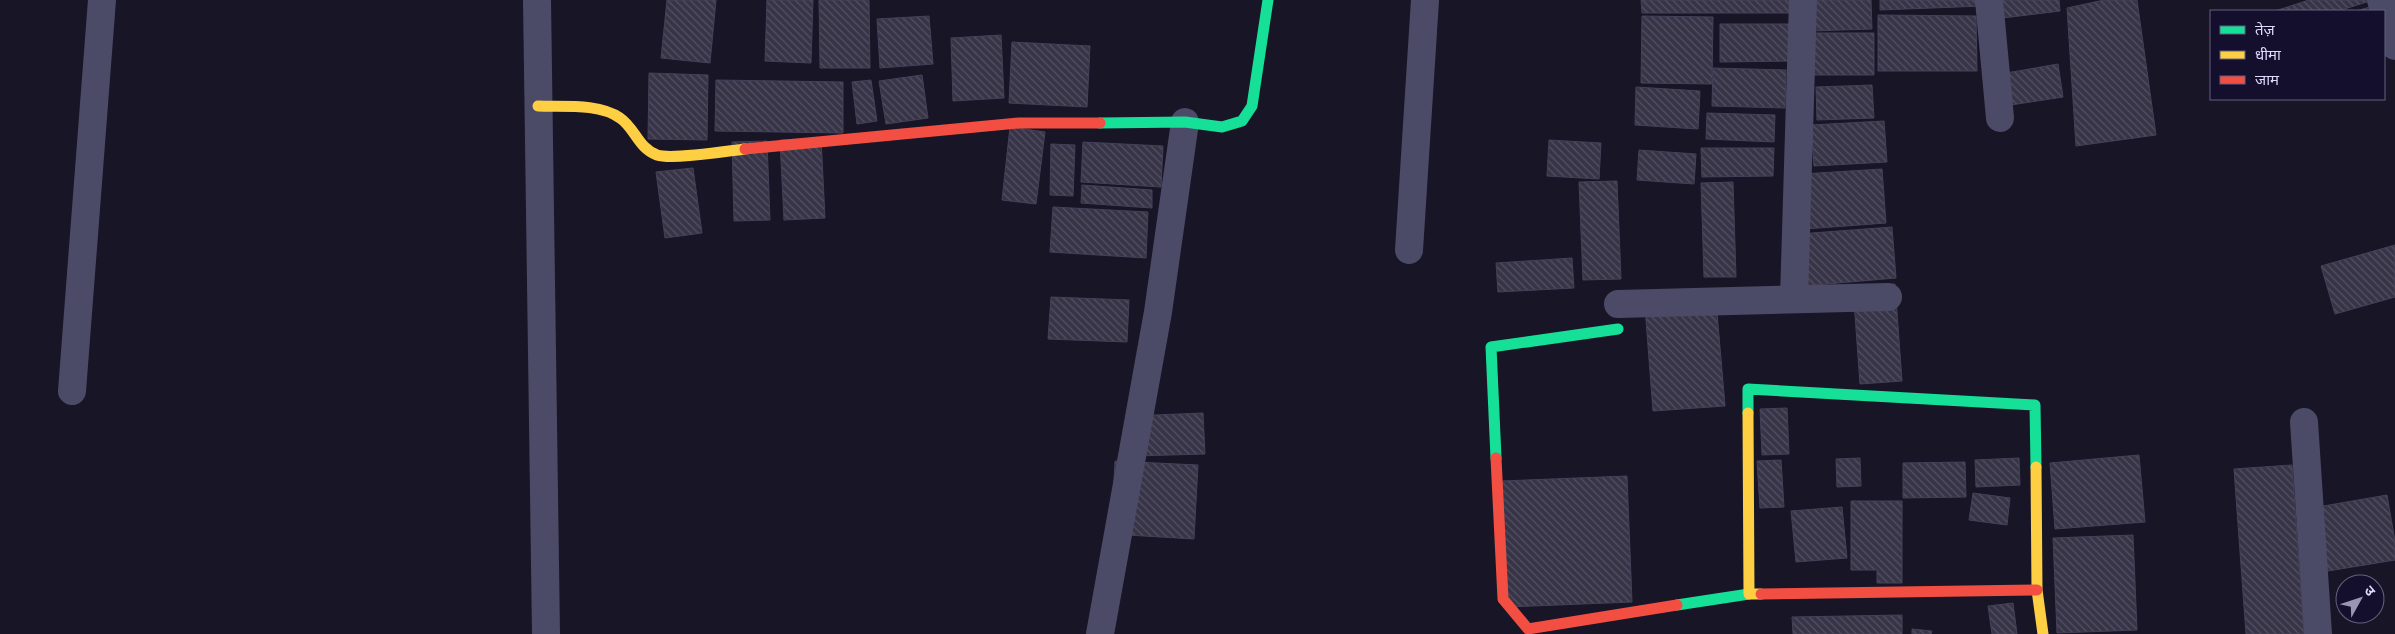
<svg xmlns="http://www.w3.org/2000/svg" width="2395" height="634" viewBox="0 0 2395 634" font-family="Inter,'Noto Sans Devanagari',sans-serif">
	<defs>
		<pattern id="building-back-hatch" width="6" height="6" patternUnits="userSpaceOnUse" patternTransform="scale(1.25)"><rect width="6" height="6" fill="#383447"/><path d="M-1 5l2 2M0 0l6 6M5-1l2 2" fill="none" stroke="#545163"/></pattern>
	</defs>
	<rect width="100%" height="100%" fill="#181526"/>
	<g fill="url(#building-back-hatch)" stroke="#454059">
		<path d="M667 0H716L710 63 661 58Z"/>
		<path d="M767 0H813L811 63 765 61Z"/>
		<path d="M819 0H869L870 68H820Z"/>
		<path d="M1641 0H1800V13H1642Z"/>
		<path d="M1809 0H1871L1872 29 1810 31Z"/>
		<path d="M1880 0H1983V6L1880 10Z"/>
		<path d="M2000 0H2059L2060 11 2003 18Z"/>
		<path d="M2104 0H2137L2156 135 2076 146 2067 8Z"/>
		<path d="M2309 0H2370V1L2338 11H2275Z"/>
		<path d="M2370 7 2371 11H2356Z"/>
		<path d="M1878 15 1976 16 1977 71H1878Z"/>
		<path d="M929 16 933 64 880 68 877 19Z"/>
		<path d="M1642 16 1713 17 1712 84 1641 83Z"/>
		<path d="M1720 24H1794V61L1720 62Z"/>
		<path d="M1807 33H1874V75H1808Z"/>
		<path d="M1001 35 1004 98 953 101 951 38Z"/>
		<path d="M1012 42 1090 46 1087 107 1009 103Z"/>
		<path d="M2058 64 2063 97 2011 105 2006 73Z"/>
		<path d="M1713 68 1786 70 1785 108 1712 106Z"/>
		<path d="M649 73 708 75 707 140 648 139Z"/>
		<path d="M922 75 928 118 886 124 879 81Z"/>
		<path d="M716 80 843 82V133L715 131Z"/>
		<path d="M871 80 877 121 857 124 852 82Z"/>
		<path d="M1872 85 1874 118 1817 120 1816 87Z"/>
		<path d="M1636 87 1700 91 1698 129 1635 125Z"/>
		<path d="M1707 113 1775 115 1774 142 1706 139Z"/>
		<path d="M1884 121 1887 162 1814 166 1811 125Z"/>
		<path d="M1010 127 1045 132 1036 204 1002 200Z"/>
		<path d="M821 138 825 218 784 220 780 140Z"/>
		<path d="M1549 140 1601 143 1599 179 1547 176Z"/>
		<path d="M767 141 770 220 734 221 732 142Z"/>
		<path d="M1083 142 1163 146 1161 187 1081 182Z"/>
		<path d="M1051 144 1075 145 1073 196 1050 195Z"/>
		<path d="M1701 148H1774L1773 176 1702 177Z"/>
		<path d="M1639 150 1696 154 1694 184 1637 180Z"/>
		<path d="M693 168 702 233 665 238 656 172Z"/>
		<path d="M1882 169 1886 223 1805 229 1802 174Z"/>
		<path d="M1617 181 1621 279 1583 280 1579 182Z"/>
		<path d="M1733 182 1736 277H1704L1701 183Z"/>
		<path d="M1082 185 1152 190V208L1081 203Z"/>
		<path d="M1053 207 1148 212 1146 258 1050 252Z"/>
		<path d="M1892 227 1896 278 1803 286 1799 234Z"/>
		<path d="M2395 245V297L2335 314 2321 266Z"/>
		<path d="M1572 258 1574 288 1498 292 1496 263Z"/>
		<path d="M1895 284 1902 381 1860 384 1853 287Z"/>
		<path d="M1051 297 1129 300 1127 342 1048 339Z"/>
		<path d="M1716 301 1725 406 1653 411 1645 307Z"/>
		<path d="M1787 408 1789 454 1762 455 1760 409Z"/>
		<path d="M1203 413 1205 454 1134 456 1132 416Z"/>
		<path d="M2139 455 2145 522 2055 529 2050 463Z"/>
		<path d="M1860 458 1861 486 1837 487 1836 459Z"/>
		<path d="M2019 458 2020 485 1976 487 1975 460Z"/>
		<path d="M1781 460 1784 507 1760 508 1757 461Z"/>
		<path d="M1115 461 1198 465 1194 539 1111 534Z"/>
		<path d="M1965 462 1966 497 1903 498V463Z"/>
		<path d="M2292 465 2304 634H2246L2234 469Z"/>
		<path d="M1627 476 1632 602 1508 607 1502 481Z"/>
		<path d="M1973 493 2010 498 2007 525 1969 520Z"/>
		<path d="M2387 495 2395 541V560L2322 572 2312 508Z"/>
		<path d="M1851 501H1902V583H1877V570H1851Z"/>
		<path d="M1842 507 1847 558 1796 562 1791 511Z"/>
		<path d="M2133 535 2137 630 2057 633 2053 538Z"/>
		<path d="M2013 603 2017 634H1992L1988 606Z"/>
		<path d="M1902 615V634H1793L1792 617Z"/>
		<path d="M1912 629 1932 631 1931 634H1912Z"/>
	</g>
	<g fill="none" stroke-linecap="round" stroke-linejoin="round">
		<g stroke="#4c4b67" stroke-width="28">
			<path d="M537 0 546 634"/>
			<path d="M1989 0 2000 118"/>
			<path d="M2381 0 2395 46"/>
			<path d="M1409 250 1425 0"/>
			<path d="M1794 298 1803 0"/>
			<path d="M1618 304 1888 297"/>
			<path d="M72 391 102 0"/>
			<path d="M2304 422 2318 634"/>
			<path d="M1100 634 1158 312 1185 122"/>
		</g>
		<g stroke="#16e098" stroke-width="11">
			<path d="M1100 123 1185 122 1222 127 1242 121 1252 106 1268 0"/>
			<path d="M1748 413V389L2035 405 2036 467"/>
			<path d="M1496 458 1491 347 1618 329"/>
			<path d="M1677 605 1749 594"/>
		</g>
		<g stroke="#ffcf43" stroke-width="11">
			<path d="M538 106C563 107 599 103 620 118 635 128 638 148 657 155 672 160 727 151 745 149"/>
			<path d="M1748 413 1749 594H1761"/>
			<path d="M2036 467 2037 590 2043 634"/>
		</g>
		<g stroke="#f24e42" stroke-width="11">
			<path d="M745 149 1019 123H1100"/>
			<path d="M1496 458 1503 599 1528 629 1677 605"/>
			<path d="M1761 594 2037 590"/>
		</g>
	</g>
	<rect x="2210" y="10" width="175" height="90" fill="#140f2c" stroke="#656180"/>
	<rect x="2220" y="26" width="25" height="8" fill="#16e098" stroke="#656180"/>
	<text x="2255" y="35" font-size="15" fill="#dfdbff">तेज़</text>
	<rect x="2220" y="51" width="25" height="8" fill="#ffcf43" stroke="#656180"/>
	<text x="2255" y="60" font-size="15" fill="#dfdbff">धीमा</text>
	<rect x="2220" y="76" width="25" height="8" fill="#f24e42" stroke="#656180"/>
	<text x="2255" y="85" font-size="15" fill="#dfdbff">जाम</text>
	<g transform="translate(2360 599) rotate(50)"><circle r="24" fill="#140f2c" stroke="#656180"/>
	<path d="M0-4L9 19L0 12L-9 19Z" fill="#9996b3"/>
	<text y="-8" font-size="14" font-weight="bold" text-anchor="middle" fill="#dfdbff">उ</text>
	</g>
</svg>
